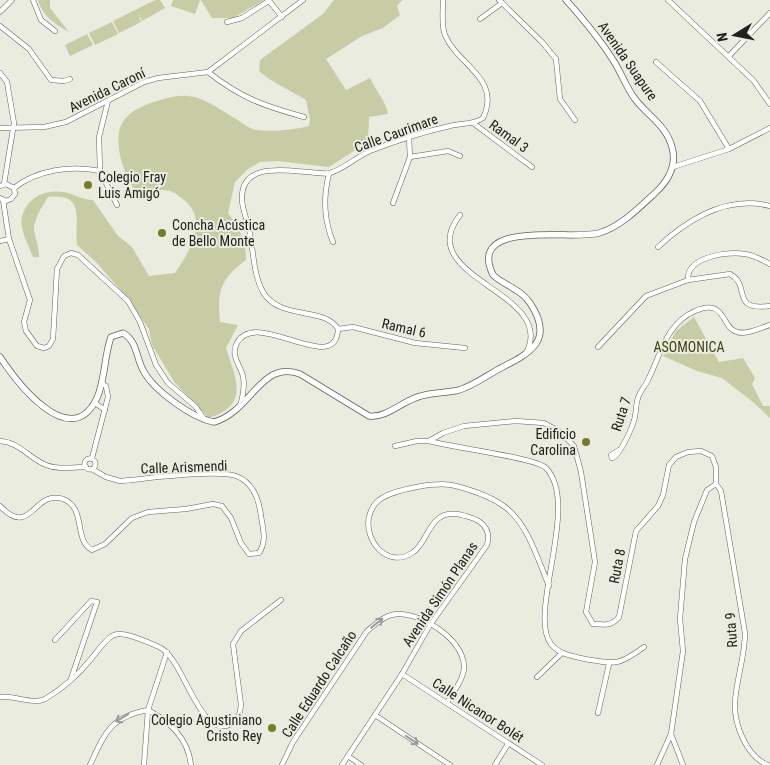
<svg xmlns="http://www.w3.org/2000/svg" width="770" height="765" viewBox="0 0 770 765" font-family="'Roboto Condensed',sans-serif">
	<rect width="100%" height="100%" fill="#eaecdf"/>
	<g fill="#c7cca5">
		<path d="M38 0H50V8L69 32C55 24 43 17 38 0Z"/>
		<path d="M155 0H160L165 8 142 21 138 13 141 22 119 33 113 21Z"/>
		<path d="M173 0H200L195 14 171 6Z"/>
		<path d="M201 0H264L233 18H212Z"/>
		<path d="M334 0H402L397 6 400 15 383 28 362 36 326 59 346 90 370 78C375 90 386 101 388 114L369 117 368 142 329 167 278 161 260 162 248 169 235 182 228 213C238 226 247 243 246 260 220 279 217 292 220 322L238 325 226 348C236 380 250 404 209 418L175 383 152 345 149 329 123 293 96 262 77 245C74 220 87 193 48 197 42 207 34 218 34 230 35 239 39 244 39 257H33C29 246 19 229 22 217 27 197 45 189 64 192 74 194 82 200 93 200L118 236 132 247 149 276 175 273C190 251 209 220 184 200 177 194 172 190 163 190 156 190 148 196 141 198 126 181 116 154 119 132 122 117 135 109 148 104 191 88 199 96 236 119 241 122 249 129 256 130 272 132 293 130 309 126L310 120 306 100 269 79 259 71 260 60 323 14Z"/>
		<path d="M112 22 118 34 95 45 89 33Z"/>
		<path d="M87 34 93 45 70 56 65 45Z"/>
		<path d="M694 317 719 362 743 358 755 378 752 384 763 406H770V418L753 402 722 378 697 371 663 356 676 331Z"/>
	</g>
	<g fill="none" stroke-linecap="round" stroke-linejoin="round">
		<defs>
			<g id="minor">
				<path d="M33 0 41 20 55 31"/>
				<path d="M499 0 542 42 556 59 560 99 575 120"/>
				<path d="M668 0 753 80 770 104"/>
				<path d="M0 12 12 0"/>
				<path d="M480 19 502 3"/>
				<path d="M227 22 242 18 267 2H270L282 17"/>
				<path d="M0 26 29 49 51 80 64 81 70 79"/>
				<path d="M729 56 770 13"/>
				<path d="M656 62 700 101 729 149"/>
				<path d="M208 72C241 98 264 106 304 117"/>
				<path d="M0 73 7 82 14 123 4 184"/>
				<path d="M473 123 532 167"/>
				<path d="M0 128 44 127 66 122 144 82 158 78 208 72 303 0"/>
				<path d="M410 157 448 151 460 156"/>
				<path d="M673 167 729 149 770 128"/>
				<path d="M100 171 117 205"/>
				<path d="M329 174C323 197 324 220 333 242"/>
				<path d="M0 186 6 184 14 188"/>
				<path d="M14 188C37 170 70 165 100 171L99 137 108 101"/>
				<path d="M0 198 6 201 11 199 15 194 14 188"/>
				<path d="M3 200 9 239 30 300 24 322 26 331 37 346 44 348 49 346 53 339 57 269 64 256 71 253 78 255 128 301 140 322 156 365 168 383 195 406 205 420"/>
				<path d="M393 203 410 157 409 138"/>
				<path d="M460 215C410 278 559 292 526 353"/>
				<path d="M0 241 9 239"/>
				<path d="M658 247C688 219 727 195 770 206"/>
				<path d="M770 264C762 260 754 255 745 254 727 251 686 257 688 280L730 274C752 286 729 311 770 306"/>
				<path d="M338 329 353 327 415 343 465 348"/>
				<path d="M598 347 646 296 688 280"/>
				<path d="M95 403 105 410"/>
				<path d="M240 406C243 396 245 386 243 376 240 365 230 355 237 343 256 307 336 378 338 329 325 306 280 321 263 292 252 272 254 247 248 225 246 217 242 208 242 199 241 163 283 170 307 172 314 172 324 175 330 173 344 169 356 157 370 151 395 141 423 132 450 126 461 123 473 125 483 118 502 78 457 65 445 35 441 25 443 11 443 0"/>
				<path d="M0 441C19 442 29 458 46 465 58 470 73 467 86 467"/>
				<path d="M429 441C450 447 537 458 546 468 581 504 527 614 551 644 560 655 573 656 585 659 616 664 618 666 644 647"/>
				<path d="M395 446 417 441H429L443 433 464 426 516 421 544 423 560 432 574 446 581 472 595 562 586 612 593 624C604 625 612 626 619 617L636 531 658 506 663 495 669 465 676 457 688 452 701 451 712 456 716 467V484L707 490 694 522 685 559 680 619 683 651 671 734 657 765"/>
				<path d="M619 450 611 455 612 458C620 456 633 426 635 417 636 411 636 404 638 398 640 391 646 385 649 378 661 353 667 323 695 311 726 297 721 328 737 332 747 335 760 328 770 325"/>
				<path d="M92 458 108 397 106 386 101 382"/>
				<circle cx="90" cy="464" r="5.5"/>
				<path d="M716 484 721 491 745 633C745 657 736 680 735 703 734 725 747 757 768 765"/>
				<path d="M0 506C32 539 33 489 63 499 87 508 73 540 92 550L105 544 132 518 148 512 186 509 213 504 222 506 231 518 241 543 249 554 259 553C267 541 263 529 261 516 259 500 253 482 236 476 216 469 145 479 120 481L106 477 92 469"/>
				<path d="M55 640 91 601 97 602 71 679"/>
				<path d="M402 674 542 765"/>
				<path d="M537 677 562 653"/>
				<path d="M0 697C14 695 33 705 45 699 62 689 79 674 91 659 97 652 104 641 112 636 114 635 117 634 119 634 130 634 148 642 159 647 184 657 199 741 231 724 239 720 240 713 241 705L233 644 241 631 281 600"/>
				<path d="M598 713 609 664"/>
				<path d="M375 715 450 765"/>
				<path d="M671 734 683 765"/>
				<path d="M348 756 361 765"/>
				<path d="M90 765C105 733 110 717 148 710 170 722 188 738 191 765"/>
				<path d="M144 765 148 710 167 652"/>
				<path d="M282 765 293 742 367 631C377 623 385 615 397 614 422 613 461 638 464 665 465 678 453 692 447 703"/>
				<path d="M342 765 402 674 430 625 487 545C490 535 488 528 480 522 475 518 468 517 462 515 428 507 430 542 412 553 387 569 364 540 369 517 371 509 375 502 382 498 397 489 439 481 456 486 471 490 492 497 505 507 528 524 538 560 549 586"/>
				<path d="M495 765 508 744"/>
			</g>
			<path id="tertiary" d="M0 357C16 381 69 452 96 400 105 383 104 356 111 337L123 333C137 341 136 357 143 370 153 390 192 418 214 422 251 412 261 359 300 374L369 416C388 418 403 400 421 396 434 392 447 393 459 390 472 386 485 377 497 370 528 354 556 342 530 303 521 289 505 286 493 275 466 218 572 241 599 233 620 227 639 208 655 193 668 181 677 165 672 147 666 125 648 116 635 99 626 87 621 72 613 60 599 38 583 19 566 0"/>
		</defs>
		<use href="#minor" stroke="#616358" stroke-width="5.5"/>
		<use href="#tertiary" stroke="#616358" stroke-width="7"/>
		<use href="#minor" stroke="#fff" stroke-width="4.5"/>
		<use href="#tertiary" stroke="#fff" stroke-width="5.5"/>
	</g>
	<defs><path id="oneway-shaft" d="M-6 0H5M1.5-3L5.5 0L1.5 3" fill="none" stroke-width="1.6" stroke-linecap="round" stroke-linejoin="round" transform="scale(1.25)"/></defs>
	<g stroke="#9b9b99">
		<use href="#oneway-shaft" transform="translate(377 623) rotate(-38)"/>
		<use href="#oneway-shaft" transform="translate(122 718) rotate(149)"/>
		<use href="#oneway-shaft" transform="translate(412 740) rotate(33)"/>
	</g>
	<g fill="#767c26" stroke="#eaecdf" stroke-width="2">
		<circle cx="88" cy="185" r="5"/>
		<circle cx="162" cy="233" r="5"/>
		<circle cx="586" cy="442" r="5"/>
		<circle cx="272" cy="728" r="5"/>
	</g>
	<g text-anchor="middle" stroke-width="4" stroke-linejoin="round" paint-order="stroke">
		<g font-size="14" fill="#21211d" stroke="#eaecdf">
			<text transform="translate(628 61) rotate(55)" y="5">Avenida Suapure</text>
			<text transform="translate(107 90) rotate(-26)" y="5">Avenida Caroní</text>
			<text transform="translate(396 133) rotate(-20)" y="5">Calle Caurimare</text>
			<text transform="translate(509 136) rotate(36)" y="5">Ramal 3</text>
			<text transform="translate(404 328) rotate(13)" y="5">Ramal 6</text>
			<text transform="translate(621 414) rotate(-72)" y="5">Ruta 7</text>
			<text transform="translate(184 467) rotate(-2)" y="5">Calle Arismendi</text>
			<text transform="translate(617 566) rotate(-79)" y="5">Ruta 8</text>
			<text transform="translate(440 594) rotate(-56)" y="5">Avenida Simón Planas</text>
			<text transform="translate(731 630) rotate(-94)" y="5">Ruta 9</text>
			<text transform="translate(319 684) rotate(-57)" y="5">Calle Eduardo Calcaño</text>
			<text transform="translate(478 710) rotate(33)" y="5">Calle Nicanor Bolét</text>
		</g>
		<g font-size="14" fill="#21211d" stroke="#eaecdf" text-anchor="start">
			<text x="98" y="182">Colegio Fray<tspan x="98" dy="16">Luis Amigó</tspan></text>
			<text x="172" y="230">Concha Acústica<tspan x="172" dy="16">de Bello Monte</tspan></text>
			<text x="576" y="439" text-anchor="end">Edificio<tspan x="576" dy="16">Carolina</tspan></text>
			<text x="262" y="725" text-anchor="end">Colegio Agustiniano<tspan x="262" dy="16">Cristo Rey</tspan></text>
		</g>
		<g font-size="14" fill="#3e4111" stroke="#eaecdf">
			<text x="689" y="352">ASOMONICA</text>
		</g>
	</g>
	<g transform="translate(735 35) rotate(260)" stroke="#eaecdf" stroke-width="4" paint-order="stroke">
	<path d="M0-4L9 19L0 12L-9 19Z" fill="#21211d"/>
	<text y="-8" font-size="14" font-weight="bold" text-anchor="middle" fill="#21211d">N</text>
	</g>
</svg>
